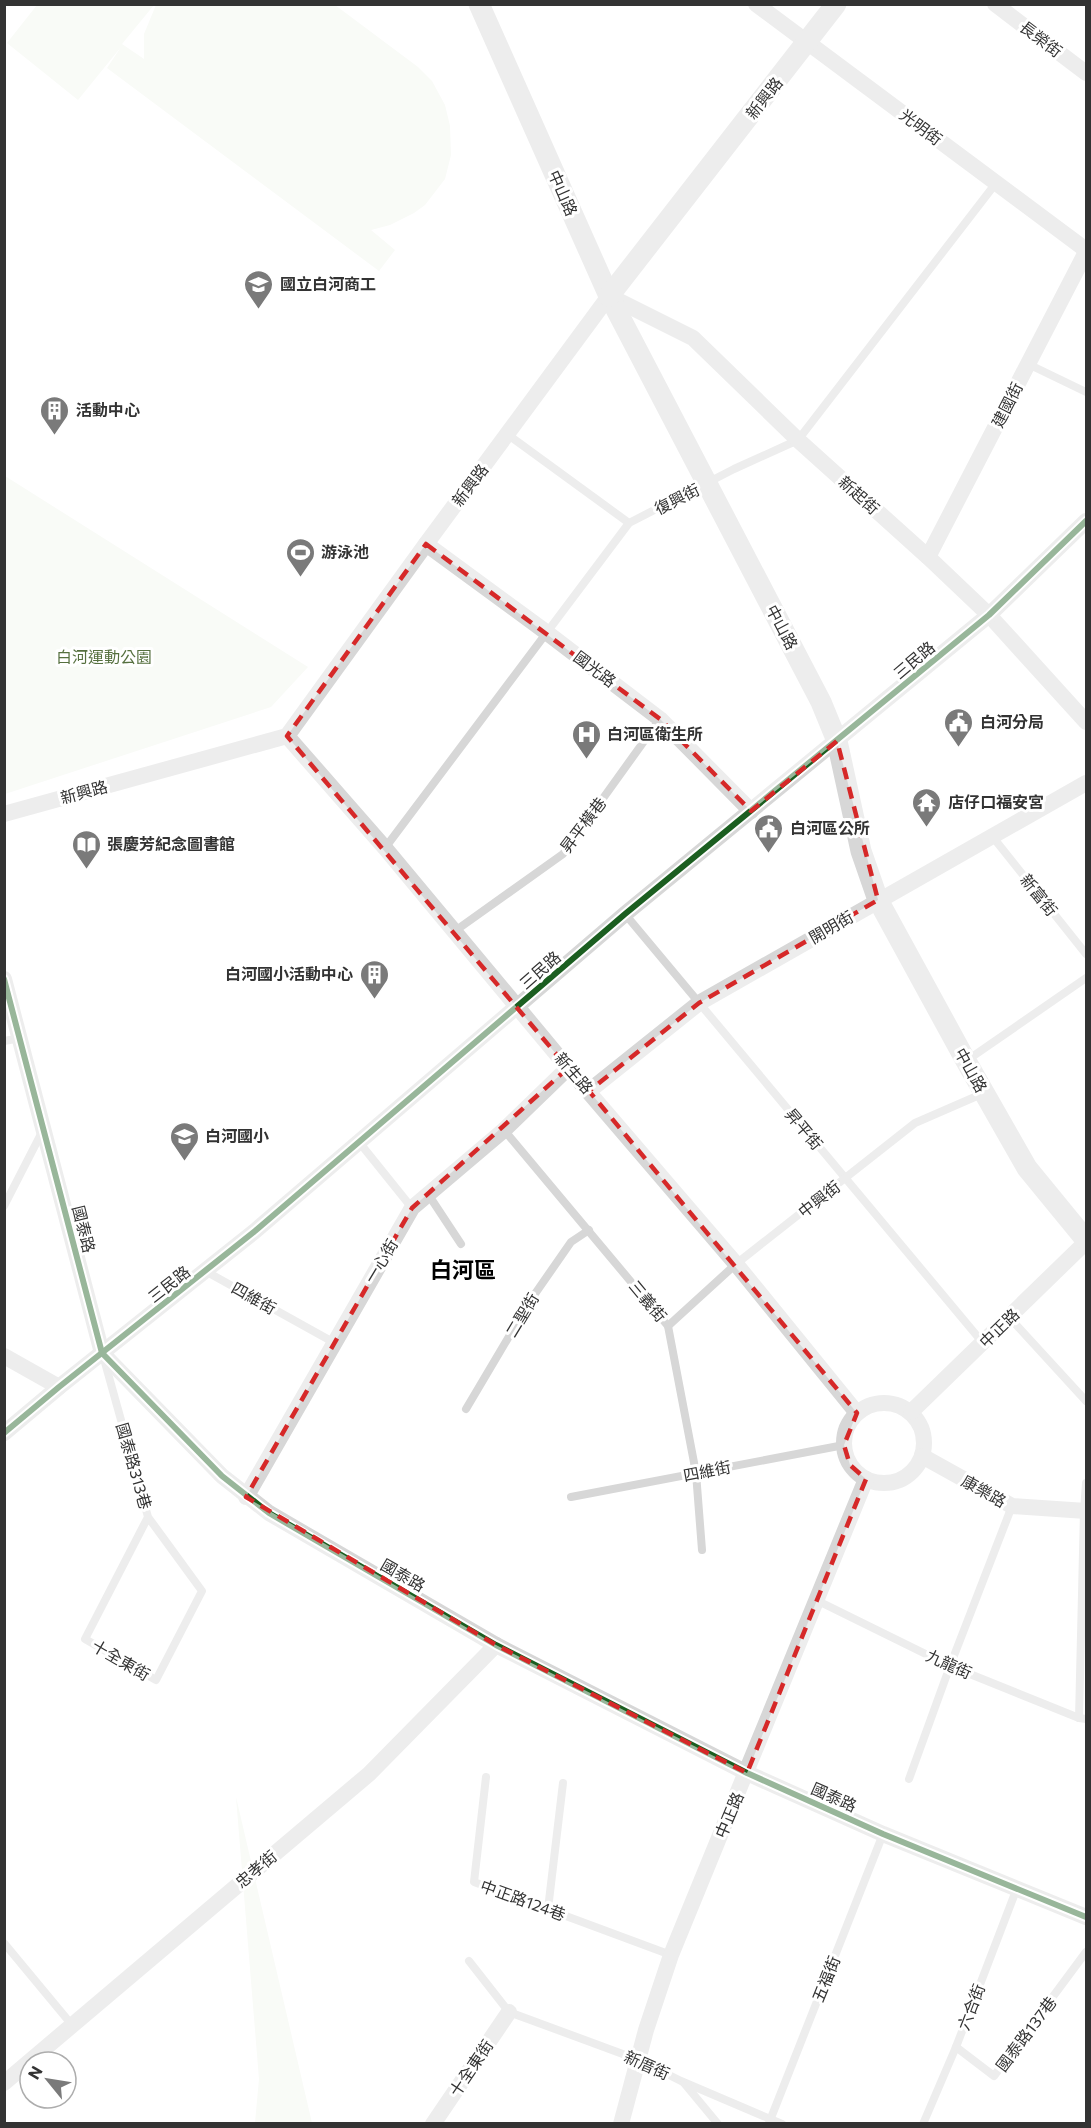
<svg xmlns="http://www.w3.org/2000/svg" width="1091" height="2128" viewBox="0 0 1091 2128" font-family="Commissioner,'Noto Sans TC',sans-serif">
	<rect width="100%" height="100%" fill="#fff"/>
	<g fill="#f1f5ed">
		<path d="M37 5H154L122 44 144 59V34L156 5H335L418 67 432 81 445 105 450 126 451 155 445 179 425 205 414 213 390 225 371 230 395 250 379 271 107 68 121 47 78 100 7 43Z"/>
		<path d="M5 476 308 667 271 707 5 794Z"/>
		<path d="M236 1797 312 2123H255L259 2079Z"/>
	</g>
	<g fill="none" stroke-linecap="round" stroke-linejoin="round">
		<g stroke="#d7d7d7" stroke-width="8">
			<path d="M1028 364 1086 392"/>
			<path d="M507 434 629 523"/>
			<path d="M992 836 1086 954"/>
			<path d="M385 848 629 523 734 469 798 440 996 183"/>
			<path d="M625 914 983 1343"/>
			<path d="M455 931 563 854 660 719"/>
			<path d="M4 1041 21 1038"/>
			<path d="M966 1061 1086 978"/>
			<path d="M504 1130 668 1326 696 1473 702 1550"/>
			<path d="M359 1142 412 1208"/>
			<path d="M428 1194 461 1244"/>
			<path d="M4 1206 42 1132"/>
			<path d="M207 1272 333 1342"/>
			<path d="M1009 1317 1086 1401"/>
			<path d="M668 1326 736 1264 915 1123 984 1093"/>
			<path d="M104 1359 148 1517 202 1591 156 1680 85 1639 148 1517"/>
			<path d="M466 1409 530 1301 571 1242 589 1230"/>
			<path d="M571 1497 844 1445"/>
			<path d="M816 1600 950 1666 1079 1718 1086 1719"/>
			<path d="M1079 1718 1084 1511 1086 1483"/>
			<path d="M486 1777 474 1882 671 1955"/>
			<path d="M909 1779 950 1666 1012 1506"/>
			<path d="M548 1909 563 1783"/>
			<path d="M4 1943 72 2025"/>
			<path d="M469 1961 509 2012 639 2060 681 2081 782 2124"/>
			<path d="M956 2047 994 2076 1086 1952"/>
			<path d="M684 2083 718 2124"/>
			<path d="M769 2123 883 1834"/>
			<path d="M923 2124 956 2047 1017 1888"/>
		</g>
		<g stroke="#d7d7d7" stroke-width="16">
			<path d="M756 4 1086 250"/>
			<path d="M995 4 1086 73"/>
			<path d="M426 544 546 632 660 719 751 811"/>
			<path d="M928 557 1086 252"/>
			<path d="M287 736 385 848 568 1068 736 1264 857 1413"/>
			<path d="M4 814 287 736 426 544 609 296 693 338 798 440 928 557 989 615 1086 722"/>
			<path d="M4 979 102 1353 222 1476 269 1513 496 1645 747 1773 883 1834 1086 1917"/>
			<path d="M589 1091 699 1003 1086 783"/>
			<path d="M4 1356 59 1387"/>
			<circle cx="884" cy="1443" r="40"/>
			<path d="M911 1412 1086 1242"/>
			<path d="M4 1433 59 1387 255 1231 625 914 989 615 1086 521"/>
			<path d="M922 1456 1012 1506 1086 1511"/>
			<path d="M246 1497 412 1208 504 1130 568 1068"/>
			<path d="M4 2083 369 1774 496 1645"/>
			<path d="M433 2124 509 2012"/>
			<path d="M621 2124 646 2030 671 1955 866 1479"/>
		</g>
		<g stroke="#d7d7d7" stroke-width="21">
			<path d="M479 4 609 296 821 702 837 741 861 851 878 900 966 1061 1027 1168 1086 1240"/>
			<path d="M609 296 836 4"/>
		</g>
		<defs>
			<g id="cycleway">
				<path d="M4 979 102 1353 222 1476 269 1513 496 1645 747 1773 883 1834 1086 1917"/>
				<path d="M4 1433 59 1387 255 1231 625 914 989 615 1086 521"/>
			</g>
		</defs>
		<use href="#cycleway" stroke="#fff" stroke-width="10"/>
		<use href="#cycleway" stroke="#1b5e20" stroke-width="6"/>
	</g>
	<path d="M0 0H1091V2128H0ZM426 544 660 719 751 811 837 741 878 900 699 1003 589 1091 857 1413 844 1445 850 1465 866 1479 747 1773 496 1645 246 1497 412 1208 568 1068 287 736Z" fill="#fff" fill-opacity=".55" fill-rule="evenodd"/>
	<path fill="none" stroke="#d62828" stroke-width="4.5" stroke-dasharray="12 8" stroke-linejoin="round" d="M426 544 660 719 751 811 837 741 878 900 699 1003 589 1091 857 1413 844 1445 850 1465 866 1479 747 1773 496 1645 246 1497 412 1208 568 1068 287 736Z"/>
	<defs>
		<symbol id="school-pin" viewBox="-11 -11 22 30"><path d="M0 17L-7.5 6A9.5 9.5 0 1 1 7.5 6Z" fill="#7a7a7a" stroke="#fff"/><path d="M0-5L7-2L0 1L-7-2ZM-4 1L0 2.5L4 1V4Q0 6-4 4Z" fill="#fff"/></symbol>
		<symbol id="building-pin" viewBox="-11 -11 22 30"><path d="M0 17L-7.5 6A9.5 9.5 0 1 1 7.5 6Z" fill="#7a7a7a" stroke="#fff"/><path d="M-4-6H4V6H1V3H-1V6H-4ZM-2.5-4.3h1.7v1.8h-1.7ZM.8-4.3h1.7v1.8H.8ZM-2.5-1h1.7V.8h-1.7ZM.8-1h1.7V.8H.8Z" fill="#fff"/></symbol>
		<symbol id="stadium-pin" viewBox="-11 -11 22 30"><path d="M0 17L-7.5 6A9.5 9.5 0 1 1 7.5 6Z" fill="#7a7a7a" stroke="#fff"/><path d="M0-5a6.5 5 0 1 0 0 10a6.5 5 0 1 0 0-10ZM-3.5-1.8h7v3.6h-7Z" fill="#fff"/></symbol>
		<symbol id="civic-pin" viewBox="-11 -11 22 30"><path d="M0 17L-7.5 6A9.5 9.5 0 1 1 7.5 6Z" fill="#7a7a7a" stroke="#fff"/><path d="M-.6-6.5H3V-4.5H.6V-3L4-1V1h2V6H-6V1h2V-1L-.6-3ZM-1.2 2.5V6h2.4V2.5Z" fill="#fff"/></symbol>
		<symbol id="hospital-pin" viewBox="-11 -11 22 30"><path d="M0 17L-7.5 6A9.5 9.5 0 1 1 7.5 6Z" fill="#7a7a7a" stroke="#fff"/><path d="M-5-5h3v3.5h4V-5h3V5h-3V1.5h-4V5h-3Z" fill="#fff"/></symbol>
		<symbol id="temple-pin" viewBox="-11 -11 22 30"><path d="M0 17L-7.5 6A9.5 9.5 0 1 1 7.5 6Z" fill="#7a7a7a" stroke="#fff"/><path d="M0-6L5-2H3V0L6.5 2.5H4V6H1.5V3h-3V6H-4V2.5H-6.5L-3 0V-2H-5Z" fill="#fff"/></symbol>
		<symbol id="library-pin" viewBox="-11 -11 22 30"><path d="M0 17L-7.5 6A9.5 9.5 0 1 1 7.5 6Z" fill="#7a7a7a" stroke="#fff"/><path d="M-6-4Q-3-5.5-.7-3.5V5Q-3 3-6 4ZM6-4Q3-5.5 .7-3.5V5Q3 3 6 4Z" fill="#fff"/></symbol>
	</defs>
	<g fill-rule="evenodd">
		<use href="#school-pin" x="242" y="268" width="33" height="45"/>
		<use href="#building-pin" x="38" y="394" width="33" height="45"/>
		<use href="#stadium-pin" x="284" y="536" width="33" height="45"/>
		<use href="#civic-pin" x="942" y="706" width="33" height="45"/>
		<use href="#hospital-pin" x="570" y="718" width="33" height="45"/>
		<use href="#temple-pin" x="910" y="786" width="33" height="45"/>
		<use href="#civic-pin" x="752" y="812" width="33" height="45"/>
		<use href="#library-pin" x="70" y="828" width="33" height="45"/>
		<use href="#building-pin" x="358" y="958" width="33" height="45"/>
		<use href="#school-pin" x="168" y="1120" width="33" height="45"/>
	</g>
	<g text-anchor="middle" stroke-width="6" stroke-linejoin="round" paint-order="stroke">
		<g font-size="16" fill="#333" stroke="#fff">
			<text transform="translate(1041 39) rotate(37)" y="6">長榮街</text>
			<text transform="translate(764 98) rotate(-52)" y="6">新興路</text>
			<text transform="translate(921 127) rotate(37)" y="6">光明街</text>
			<text transform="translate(563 193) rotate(66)" y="6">中山路</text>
			<text transform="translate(1007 405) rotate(-63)" y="6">建國街</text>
			<text transform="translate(470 485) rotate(-53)" y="6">新興路</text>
			<text transform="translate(859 495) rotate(42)" y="6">新起街</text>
			<text transform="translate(677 499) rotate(-27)" y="6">復興街</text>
			<text transform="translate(782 627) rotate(62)" y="6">中山路</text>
			<text transform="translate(914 660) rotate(-40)" y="6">三民路</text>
			<text transform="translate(595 669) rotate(37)" y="6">國光路</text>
			<text transform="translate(84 792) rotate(-15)" y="6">新興路</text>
			<text transform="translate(583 825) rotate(-53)" y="6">昇平橫巷</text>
			<text transform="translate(1039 895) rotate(51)" y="6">新富街</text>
			<text transform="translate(831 927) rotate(-30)" y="6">開明街</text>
			<text transform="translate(540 970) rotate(-41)" y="6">三民路</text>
			<text transform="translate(971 1070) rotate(61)" y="6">中山路</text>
			<text transform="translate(574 1073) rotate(49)" y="6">新生路</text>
			<text transform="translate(804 1129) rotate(50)" y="6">昇平街</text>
			<text transform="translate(819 1199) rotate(-38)" y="6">中興街</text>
			<text transform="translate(84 1229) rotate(76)" y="6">國泰路</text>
			<text transform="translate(381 1261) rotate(-59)" y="6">一心街</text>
			<text transform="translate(169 1284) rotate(-38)" y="6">三民路</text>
			<text transform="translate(254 1298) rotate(29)" y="6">四維街</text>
			<text transform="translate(648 1301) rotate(50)" y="6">三義街</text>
			<text transform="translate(522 1315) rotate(-59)" y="6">二聖街</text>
			<text transform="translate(999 1328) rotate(-44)" y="6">中正路</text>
			<text transform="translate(134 1466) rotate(74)" y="6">國泰路313巷</text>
			<text transform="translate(707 1471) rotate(-11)" y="6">四維街</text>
			<text transform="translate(984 1491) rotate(29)" y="6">康樂路</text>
			<text transform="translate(403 1575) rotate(30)" y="6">國泰路</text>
			<text transform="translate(121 1660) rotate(30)" y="6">十全東街</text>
			<text transform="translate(949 1664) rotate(24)" y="6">九龍街</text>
			<text transform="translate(834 1797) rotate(24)" y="6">國泰路</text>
			<text transform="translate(729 1815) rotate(-67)" y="6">中正路</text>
			<text transform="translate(256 1869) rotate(-40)" y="6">忠孝街</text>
			<text transform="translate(523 1900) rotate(20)" y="6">中正路124巷</text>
			<text transform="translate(826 1979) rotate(-68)" y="6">五福街</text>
			<text transform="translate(971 2007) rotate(-69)" y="6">六合街</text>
			<text transform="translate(1026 2034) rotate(-53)" y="6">國泰路137巷</text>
			<text transform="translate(647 2065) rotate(24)" y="6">新厝街</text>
			<text transform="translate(471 2068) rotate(-56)" y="6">十全東街</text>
		</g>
		<g font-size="16" font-weight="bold" fill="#333" stroke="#fff" text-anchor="start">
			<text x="280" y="290">國立白河商工</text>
			<text x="76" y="416">活動中心</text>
			<text x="321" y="558">游泳池</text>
			<text x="980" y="728">白河分局</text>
			<text x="607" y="740">白河區衛生所</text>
			<text x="948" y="808">店仔口福安宮</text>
			<text x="790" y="834">白河區公所</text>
			<text x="107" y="850">張慶芳紀念圖書館</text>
			<text x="353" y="980" text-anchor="end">白河國小活動中心</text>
			<text x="205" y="1142">白河國小</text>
		</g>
		<g font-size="16" fill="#56703f" stroke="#fff">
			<text x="104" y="663">白河運動公園</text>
		</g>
		<g font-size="22" font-weight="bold" fill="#000" stroke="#fff">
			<text x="463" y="1278">白河區</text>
		</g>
	</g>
	<rect width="1091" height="2128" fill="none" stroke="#333333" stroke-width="12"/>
	<g transform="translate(48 2080) rotate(300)"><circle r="28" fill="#ffffff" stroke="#adadad" stroke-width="1.5"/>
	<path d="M0-4.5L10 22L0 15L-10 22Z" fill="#7a7a7a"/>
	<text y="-9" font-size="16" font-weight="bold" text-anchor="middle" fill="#333333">N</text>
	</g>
</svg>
